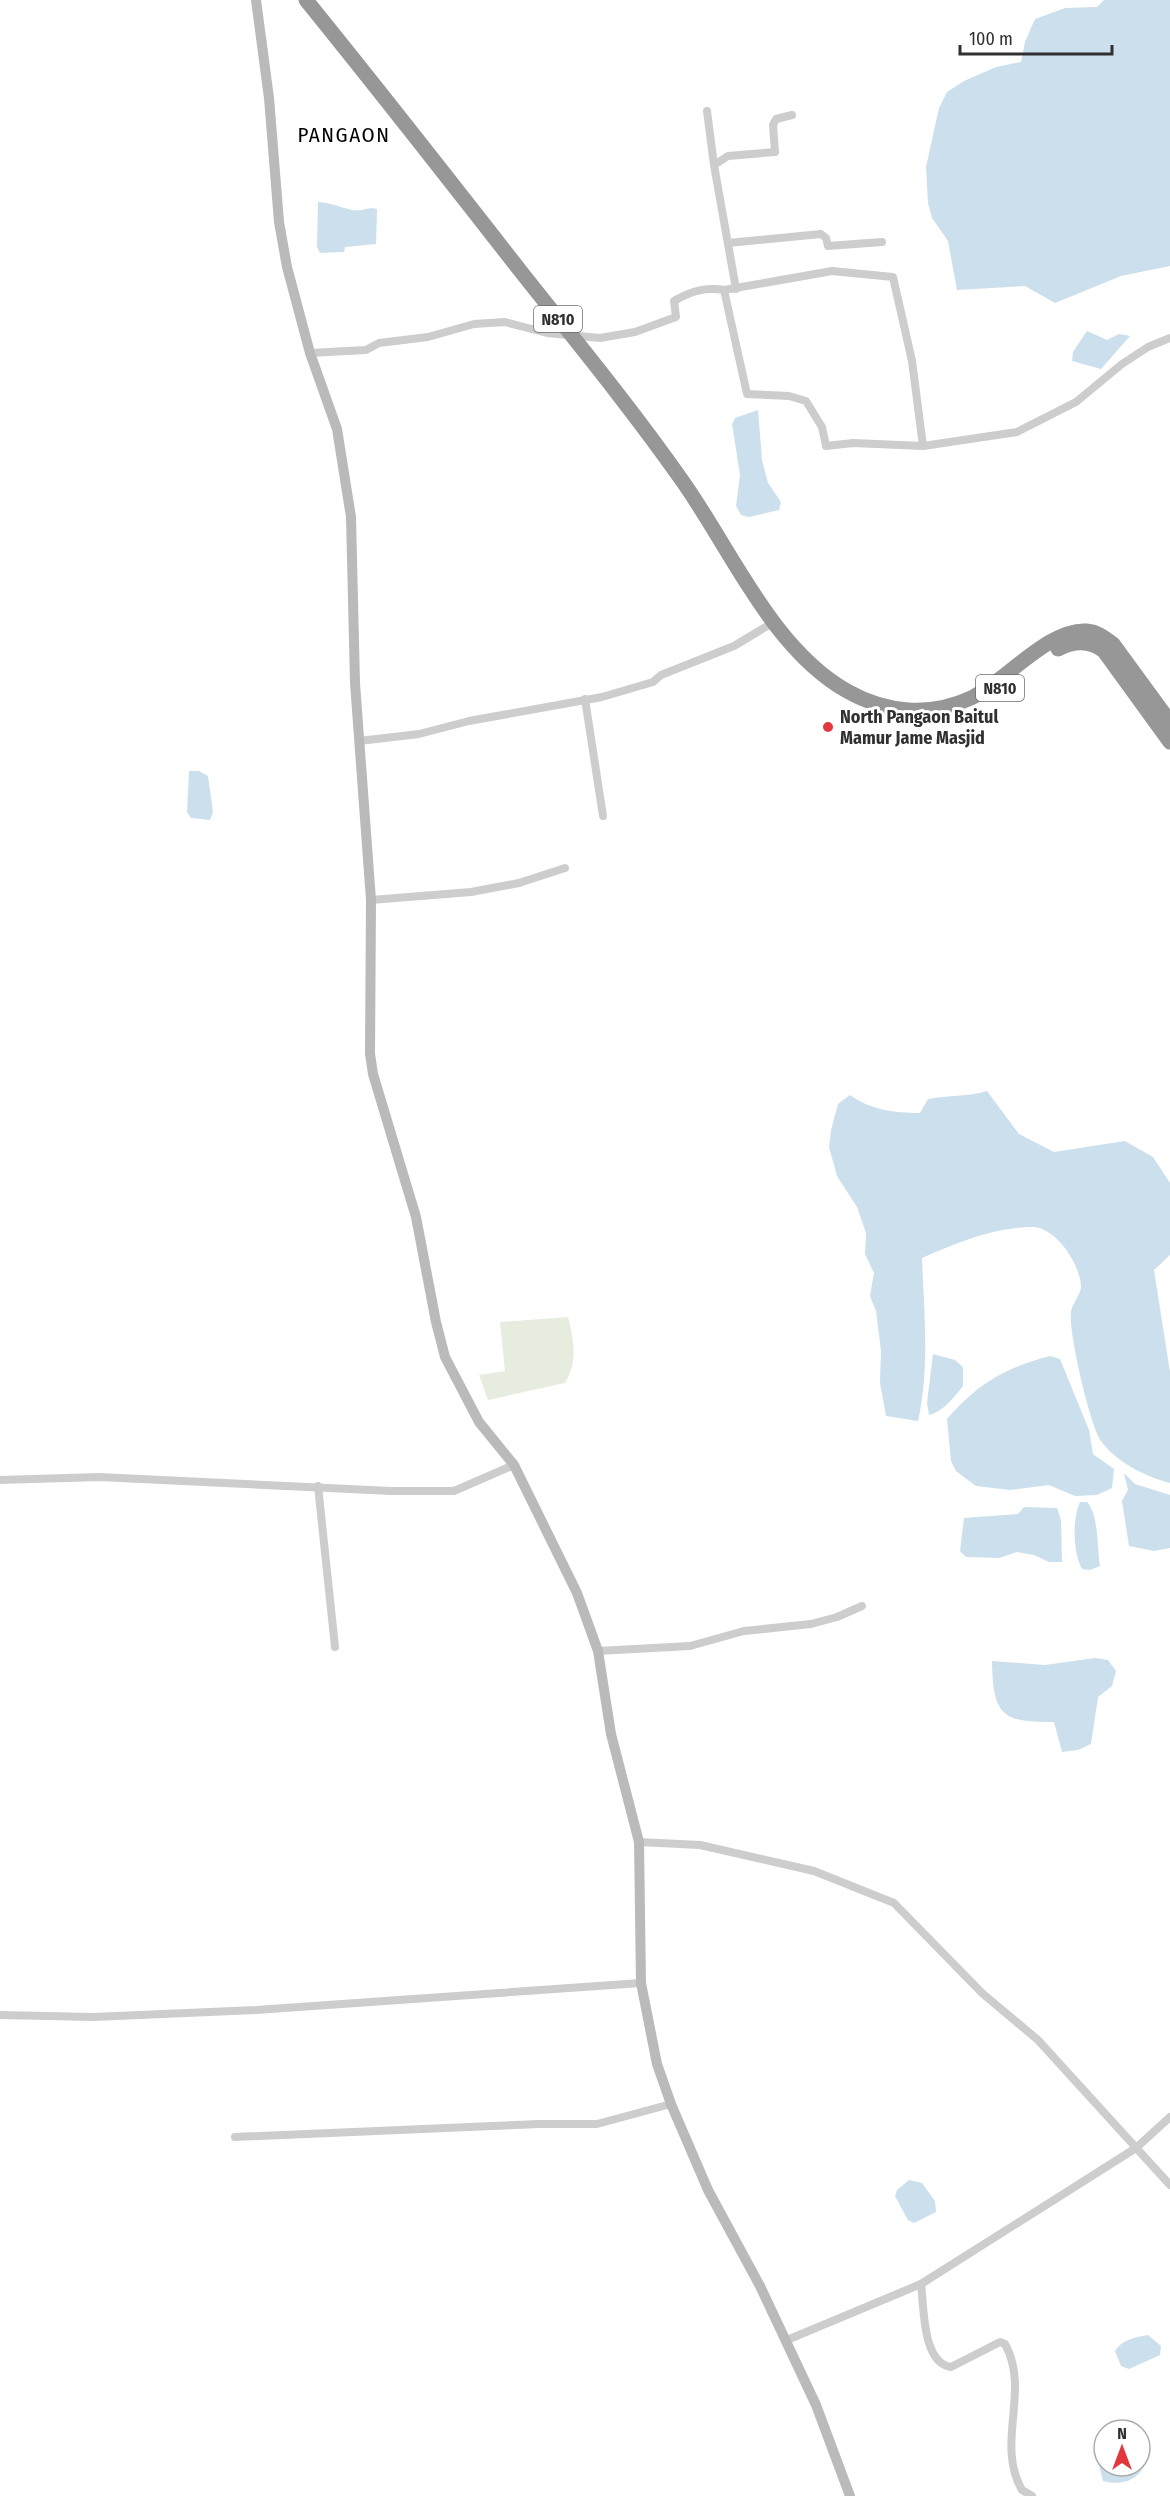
<svg xmlns="http://www.w3.org/2000/svg" width="1170" height="2496" viewBox="0 0 1170 2496" font-family="'Fira Sans Condensed',sans-serif">
	<rect width="100%" height="100%" fill="#fff"/>
	<path fill="#e6eddf" d="M568 1317C574 1341 578 1362 565 1383L488 1400 479 1375 505 1371 500 1322Z"/>
	<g fill="#ccdfec">
		<path d="M1104 0H1170V266L1121 276 1055 303 1025 286 957 290 948 241 932 218 928 203 926 167 939 108 947 92 964 81 996 67 1021 62 1025 42 1035 19 1065 8 1097 7Z"/>
		<path d="M318 202C331 203 340 207 352 210 361 212 368 206 377 209L376 244 345 247 344 252 320 253 317 247Z"/>
		<path d="M1087 331 1107 340 1119 334 1130 336 1101 369 1072 361 1073 352Z"/>
		<path d="M758 410 762 460 768 483 781 502 779 510 749 517 741 515 736 506 740 475 732 424 735 418Z"/>
		<path d="M189 771H199L208 776 213 812 210 820 191 818 187 812Z"/>
		<path d="M987 1091 1019 1134 1054 1152 1125 1141 1153 1157 1170 1183V1255L1154 1270 1170 1372V1483C1146 1477 1116 1462 1101 1441 1090 1425 1068 1331 1071 1312 1072 1303 1081 1295 1081 1286 1080 1264 1056 1227 1032 1227 994 1227 956 1243 922 1258 924 1313 930 1367 918 1421L886 1416 880 1383 881 1351 876 1311 870 1296 874 1273 865 1254 866 1233 857 1207 837 1176 829 1147 831 1130 838 1104 850 1095C871 1110 894 1113 920 1113L928 1099C948 1095 968 1097 987 1091Z"/>
		<path d="M933 1354 955 1360 963 1367V1386C955 1396 943 1412 929 1415L927 1403Z"/>
		<path d="M1050 1356 1060 1359 1089 1430 1093 1454 1114 1469 1112 1488 1097 1495 1075 1496 1049 1485 1010 1490 976 1486 956 1471 951 1461 947 1419C978 1384 1004 1368 1050 1356Z"/>
		<path d="M1124 1473 1135 1484 1170 1495V1548L1154 1551 1129 1546 1122 1501 1128 1490Z"/>
		<path d="M1080 1502H1087C1099 1515 1097 1548 1100 1566L1090 1570 1082 1569C1073 1553 1072 1519 1080 1502Z"/>
		<path d="M1024 1507 1057 1508 1061 1520 1062 1562H1049L1034 1555 1017 1552 999 1558 966 1557 960 1551 964 1518 1018 1514Z"/>
		<path d="M1095 1658 1108 1660 1116 1671 1112 1686 1098 1697 1091 1744 1078 1750 1062 1752 1054 1722C1001 1723 993 1714 992 1661L1045 1665Z"/>
		<path d="M909 2180 922 2183 935 2201 936 2212 914 2223 908 2220 895 2196 897 2190Z"/>
		<path d="M1148 2335 1161 2346 1160 2355 1129 2369 1121 2366 1115 2351C1121 2340 1136 2337 1148 2335Z"/>
		<path d="M1141 2431 1146 2435C1155 2465 1135 2490 1103 2481L1098 2461 1099 2443 1104 2439V2466H1140Z"/>
	</g>
	<g fill="none" stroke-linecap="round" stroke-linejoin="round">
		<g stroke="#cdcdcd" stroke-width="8">
			<path d="M707 111 714 165"/>
			<path d="M728 243 821 234 826 238 828 246 882 242"/>
			<path d="M736 289 714 165 728 156 775 152 773 125 776 119 792 115"/>
			<path d="M724 290 832 271 893 277 912 361 923 446"/>
			<path d="M310 353 366 350 379 343 428 337 474 324 505 322 547 333 600 338 635 332 676 317 674 301C691 291 705 287 724 290L747 394 789 396 806 401 822 427 826 446 853 443 923 446 1017 432 1076 402 1122 364 1148 347 1170 338"/>
			<path d="M585 699 603 816"/>
			<path d="M359 741 419 734 469 721 602 697 653 682 661 675 734 646 774 622"/>
			<path d="M371 900 471 892 519 883 565 868"/>
			<path d="M0 1480 99 1477 391 1491H454L514 1465"/>
			<path d="M318 1486 335 1647"/>
			<path d="M598 1651 690 1646 744 1631 811 1624 837 1617 862 1606"/>
			<path d="M639 1842 700 1845 814 1871 894 1903 982 1993 1038 2040 1170 2185"/>
			<path d="M0 2015 93 2017 256 2010 641 1983"/>
			<path d="M235 2137 540 2124H597L671 2104"/>
			<path d="M921 2284C924 2306 922 2363 951 2367L1000 2342 1005 2344C1031 2391 995 2443 1022 2490L1032 2496"/>
			<path d="M787 2340 921 2284 1136 2148 1170 2117"/>
		</g>
		<path stroke="#bababa" stroke-width="10" d="M256 0 269 98 279 222 287 267 310 353 337 429 351 517 355 683 371 900 370 1054 373 1074 416 1217 436 1322 445 1357 479 1422 514 1465 577 1593 598 1651 611 1734 639 1842 641 1983 657 2064 671 2104 708 2190 760 2286 816 2405 850 2496"/>
		<g stroke="#979797" stroke-width="15">
			<path d="M306 0C379 90 451 182 522 273 576 341 631 408 681 479 730 547 771 648 847 691 886 713 930 717 971 698 1005 682 1049 628 1087 631 1098 632 1105 638 1113 644L1170 722"/>
			<path d="M1058 649C1074 641 1089 640 1104 651L1170 742"/>
		</g>
	</g>
	<circle fill="#e3373e" stroke="#fff" stroke-width="2" cx="828" cy="727" r="6"/>
	<g text-anchor="middle" stroke-width="6" stroke-linejoin="round" paint-order="stroke">
		<g fill="#fff" stroke="#6e6e6e" stroke-width="1.5">
			<rect x="534" y="306" width="48" height="26" rx="4.5"/>
			<rect x="976" y="675" width="48" height="26" rx="4.5"/>
		</g>
		<g font-size="16" font-weight="bold" fill="#303030">
			<text x="558" y="325">N810</text>
			<text x="1000" y="694">N810</text>
		</g>
		<g font-size="18" font-weight="bold" fill="#303030" stroke="#fff" text-anchor="start">
			<text x="840" y="723">North Pangaon Baitul<tspan x="840" dy="21">Mamur Jame Masjid</tspan></text>
		</g>
		<g font-size="21" letter-spacing="1.5" fill="#000" stroke="#fff">
			<text x="344" y="142">PANGAON</text>
		</g>
	</g>
	<g transform="translate(1122 2448)"><circle r="28" fill="#ffffff" stroke="#acacac" stroke-width="1.5"/>
	<path d="M0-4.5L10 22L0 15L-10 22Z" fill="#e3373e"/>
	<text y="-9" font-size="16" font-weight="bold" text-anchor="middle" fill="#303030">N</text>
	</g>
	<path d="M960 45v9h152v-9" fill="none" stroke="#303030" stroke-width="3"/>
	<text x="969" y="45" font-size="18" fill="#303030" stroke="#ffffff" stroke-width="4.5" paint-order="stroke">100 m</text>
</svg>
